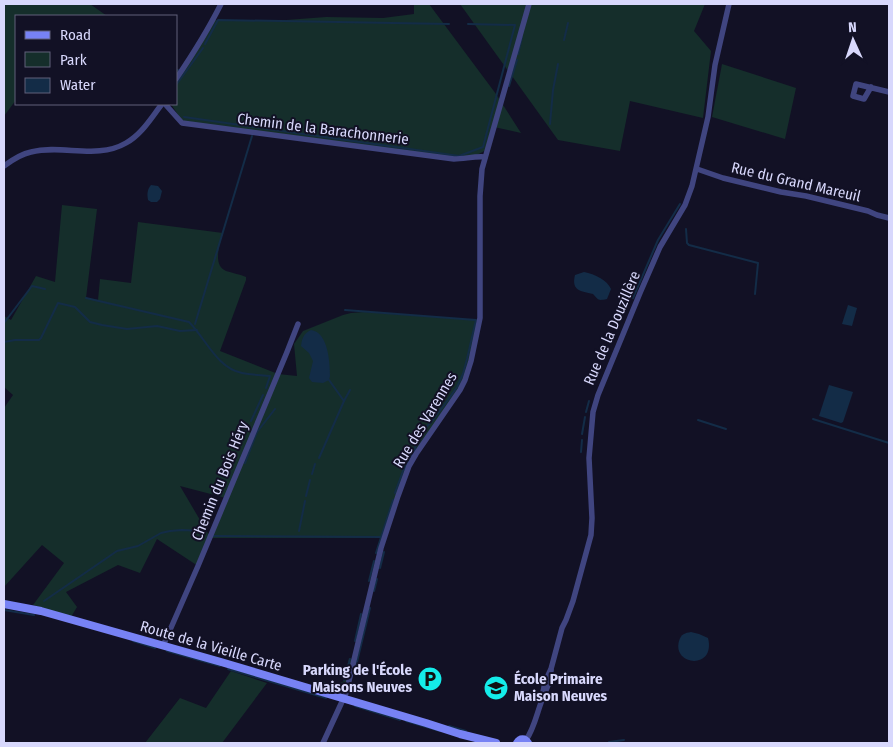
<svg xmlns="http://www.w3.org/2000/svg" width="893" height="747" viewBox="0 0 893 747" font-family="'Fira Sans Condensed',sans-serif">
	<rect width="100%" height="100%" fill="#121125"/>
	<g fill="#152e2b" fill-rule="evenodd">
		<path d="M4 4H90L107 16H16V100L4 116Z"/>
		<path d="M414 4H429L496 94 521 133 494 127 488 149 475 156 464 159 182 121 171 104H176V79L213 20 273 21 326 17 383 18 414 14Z"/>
		<path d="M460 4H705L694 31 711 51 703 118 630 101 620 151 558 140Z"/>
		<path d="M722 64 796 88 785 139 712 117Z"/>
		<path d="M62 205 97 209 86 298 98 300 100 279 131 283 138 222 223 233C220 244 212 265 226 271 232 273 239 274 246 277V280L220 351 278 374 297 376 294 344 303 331 343 315 351 313 364 312 476 320V328L464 382 416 454 384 538H210L198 566 157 539 140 573 118 565 66 592 77 607 71 617 33 605 64 563 42 545 4 587V408L13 395 4 387V316L11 320 36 276 55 282ZM180 486 226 498 210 537Z"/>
		<path d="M349 658 352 659 347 679 342 690 317 683 318 680 336 685 344 681Z"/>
		<path d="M231 671 267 683 222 743H145L180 698 206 708Z"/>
	</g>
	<g fill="#132c47">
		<path d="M151 185 158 186 162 191 160 199 157 202H151L148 200C147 194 147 190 151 185Z"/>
		<path d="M584 272C595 274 607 280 611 289L607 299C597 301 599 300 593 294 581 291 571 291 575 275Z"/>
		<path d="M848 305 857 308 852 326 842 324Z"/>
		<path d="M311 330C328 332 330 362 330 376L329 380 323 383 312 382 309 378 313 361 309 353 301 346C302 338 304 333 311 330Z"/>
		<path d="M829 385 853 392 843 422 841 423 819 416Z"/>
		<path d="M691 632 699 634 708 638C716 670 672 666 679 641 681 634 685 633 691 632Z"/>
	</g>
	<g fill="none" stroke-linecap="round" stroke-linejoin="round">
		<g stroke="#132c47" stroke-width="2">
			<path d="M564 40 568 23"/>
			<path d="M205 44 218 20 449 24"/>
			<path d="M518 54 522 37"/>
			<path d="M176 72 178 70"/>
			<path d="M176 85 203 48"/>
			<path d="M509 86 517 60"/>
			<path d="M184 117 459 156 483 147 515 25 468 24"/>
			<path d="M550 124 553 90 558 64"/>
			<path d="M686 229 687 243 689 245 758 263 755 294"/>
			<path d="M86 298 189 322C206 339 217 368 242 373 252 375 261 375 270 376L266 388"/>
			<path d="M633 298 658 240 680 204"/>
			<path d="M345 310 476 320 467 359 463 374 457 387 448 400 432 421 417 437 415 449 403 471 395 493"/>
			<path d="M4 323 32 286 45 289"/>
			<path d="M195 324 252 136"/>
			<path d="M4 342 15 340H39L41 338 58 303 75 307 90 322 102 325 127 329 157 326 180 331 197 330"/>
			<path d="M344 401 350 390"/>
			<path d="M586 412 589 401"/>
			<path d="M813 419 889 443"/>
			<path d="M698 420 726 429"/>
			<path d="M251 421 263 395"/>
			<path d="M582 434 585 417"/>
			<path d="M581 452 582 440"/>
			<path d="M319 458 344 401 329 380"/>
			<path d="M245 463 257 432 275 409"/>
			<path d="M312 474 315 464"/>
			<path d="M306 496 310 480"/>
			<path d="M299 531 305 501"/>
			<path d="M213 536 381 537"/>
			<path d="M376 553 393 500"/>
			<path d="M380 568 384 552"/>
			<path d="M369 581 374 561"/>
			<path d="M374 591 377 579"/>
			<path d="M44 601 117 551 138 546 161 533 170 531 182 530 203 531 206 525"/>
			<path d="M4 610 34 615"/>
			<path d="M133 641 155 648"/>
			<path d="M355 641 361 614"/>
			<path d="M167 651 220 666"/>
			<path d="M228 669 326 698"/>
			<path d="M355 670 370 608"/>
			<path d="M344 680 350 659"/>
			<path d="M355 706 400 720"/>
			<path d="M406 721 440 731"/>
			<path d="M449 726 466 731"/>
			<path d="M609 742 624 740"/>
			<path d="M598 743H602"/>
		</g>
		<g stroke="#404580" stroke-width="5.5">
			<path d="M176 79C193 54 208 30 221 4"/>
			<path d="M871 87 864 99 853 96 856 84 889 92"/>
			<path d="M165 104 182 123 454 159C465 159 474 156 485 157"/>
			<path d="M4 166C12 160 21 154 31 152 62 144 97 160 126 143 142 134 151 118 162 104"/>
			<path d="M697 169 723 178 781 192 806 196 868 211 877 215 889 218"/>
			<path d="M163 646 198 566 287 352 298 324"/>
			<path d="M542 697 545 682 551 669 562 628 566 620 573 601 591 535 592 518 589 458 593 412 598 395 640 293 660 247 685 205 692 186 708 117 715 65 729 4"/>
			<path d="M526 740C534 729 537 713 542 700 546 689 551 683 551 670"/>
			<path d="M323 743 346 693 381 548 398 496 409 466 416 454 460 390 465 380 471 361 480 318V196L482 169 529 4"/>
		</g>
		<g stroke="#7782f4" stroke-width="8">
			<path d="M4 604 41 611 221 662 426 723 460 734 496 743"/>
			<path d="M517 743C520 738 525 738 528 743"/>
		</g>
	</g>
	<defs>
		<symbol id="parking-disc" viewBox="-11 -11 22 22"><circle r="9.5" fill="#14ece9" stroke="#121125"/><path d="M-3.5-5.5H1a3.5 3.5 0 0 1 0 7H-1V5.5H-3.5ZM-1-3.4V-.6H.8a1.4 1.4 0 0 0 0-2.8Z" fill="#111"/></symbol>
		<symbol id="school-disc" viewBox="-11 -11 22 22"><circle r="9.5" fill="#14ece9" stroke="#121125"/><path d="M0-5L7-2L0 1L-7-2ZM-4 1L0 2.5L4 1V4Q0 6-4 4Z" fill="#111"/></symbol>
	</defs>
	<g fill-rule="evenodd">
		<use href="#parking-disc" x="416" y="665" width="28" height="28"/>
		<use href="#school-disc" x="482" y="674" width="28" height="28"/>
	</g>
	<g text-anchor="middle" stroke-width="4" stroke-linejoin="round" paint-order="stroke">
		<g font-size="15" fill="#d8d8fc" stroke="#121125">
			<text transform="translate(323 129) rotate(7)" y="5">Chemin de la Barachonnerie</text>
			<text transform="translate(796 182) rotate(13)" y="5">Rue du Grand Mareuil</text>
			<text transform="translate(612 328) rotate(-67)" y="5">Rue de la Douzillère</text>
			<text transform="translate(425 420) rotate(-59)" y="5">Rue des Varennes</text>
			<text transform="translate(220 481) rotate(-68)" y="5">Chemin du Bois Héry</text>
			<text transform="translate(211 646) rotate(16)" y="5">Route de la Vieille Carte</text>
		</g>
		<g font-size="15" font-weight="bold" fill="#d8d8fc" stroke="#121125" text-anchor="end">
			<text x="412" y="675">Parking de l'École<tspan x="412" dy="17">Maisons Neuves</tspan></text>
			<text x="514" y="684" text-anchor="start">École Primaire<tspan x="514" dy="17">Maison Neuves</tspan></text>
		</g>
	</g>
	<rect width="893" height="747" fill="none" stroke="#d8d8fc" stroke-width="10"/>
	<rect x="15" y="15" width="162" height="90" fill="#121125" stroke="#61617b"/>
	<rect x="25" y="31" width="25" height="8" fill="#7782f4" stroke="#61617b"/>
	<text x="60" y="40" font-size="15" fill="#d8d8fc">Road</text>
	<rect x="25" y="52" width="25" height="15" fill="#152e2b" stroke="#61617b"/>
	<text x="60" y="65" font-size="15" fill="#d8d8fc">Park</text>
	<rect x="25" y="78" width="25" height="15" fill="#132c47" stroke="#61617b"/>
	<text x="60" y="90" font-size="15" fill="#d8d8fc">Water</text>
	<g transform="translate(853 40) rotate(357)" stroke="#121125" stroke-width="4" paint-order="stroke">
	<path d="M0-4L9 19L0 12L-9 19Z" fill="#d8d8fc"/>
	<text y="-8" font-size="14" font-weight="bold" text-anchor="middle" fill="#d8d8fc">N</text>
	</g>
</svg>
